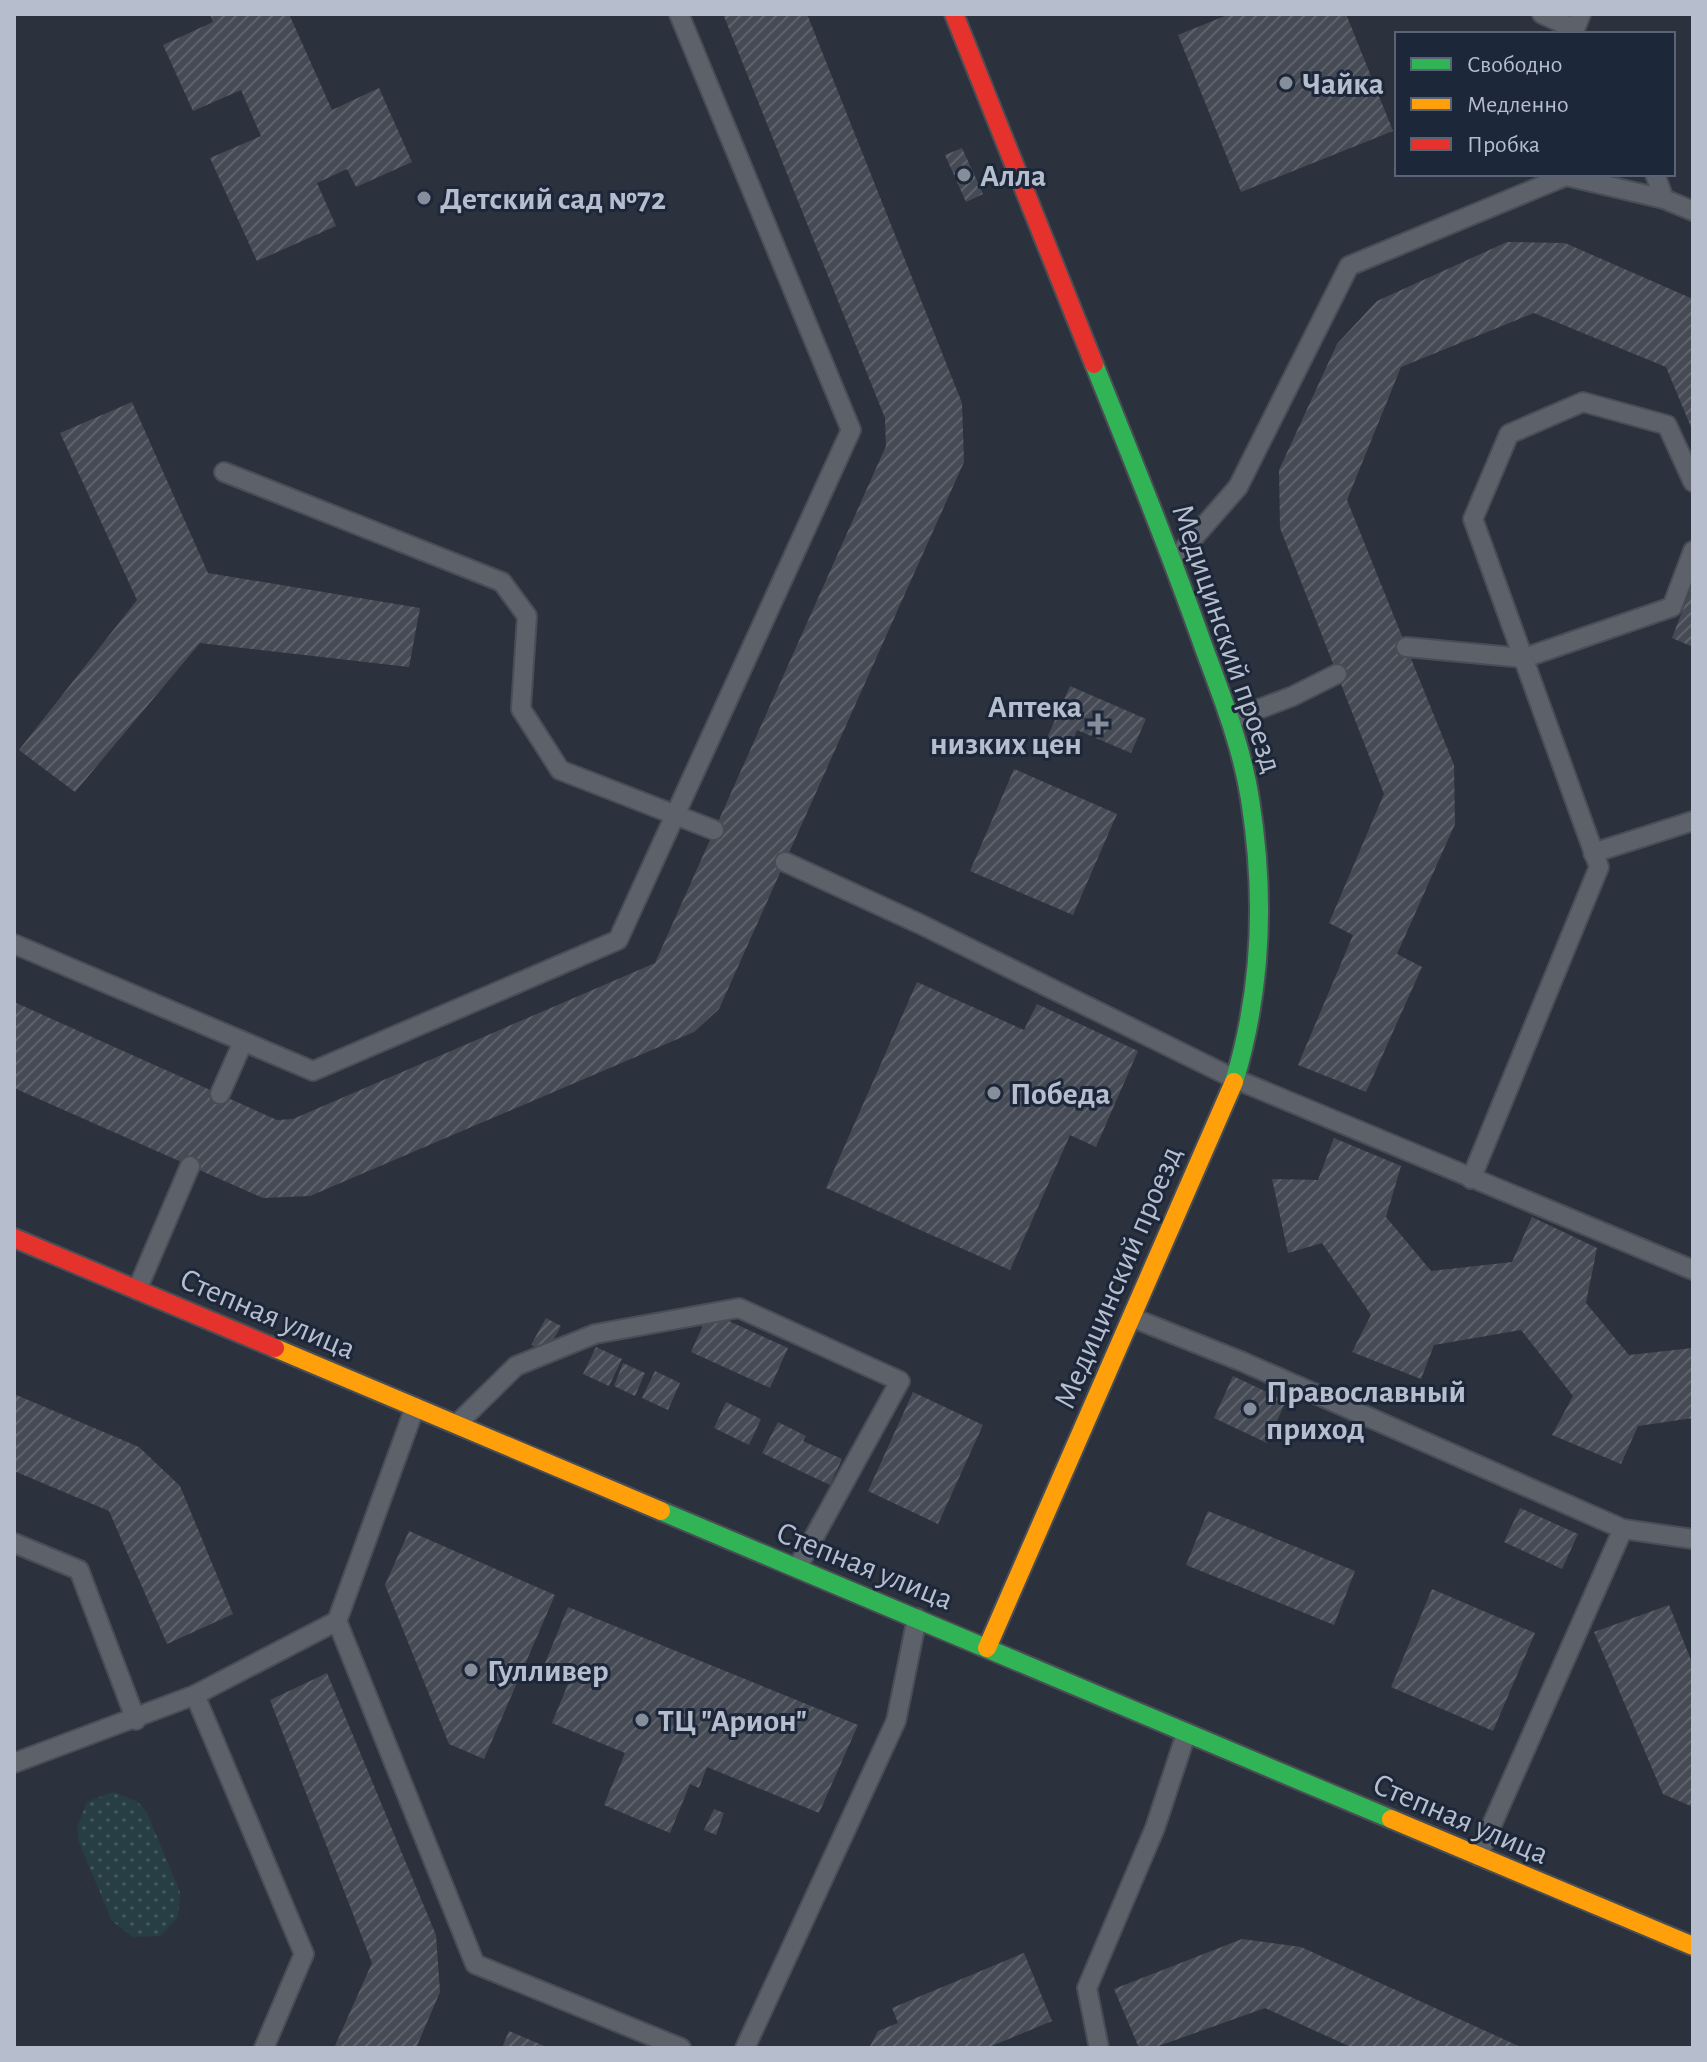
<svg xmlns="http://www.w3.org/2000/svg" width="1707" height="2062" viewBox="0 0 1707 2062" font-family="'Alegreya Sans',sans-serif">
	<defs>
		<pattern id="park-dots" width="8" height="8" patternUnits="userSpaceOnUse" patternTransform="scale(2)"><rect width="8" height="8" fill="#273e45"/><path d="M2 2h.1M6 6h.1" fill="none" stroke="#44585f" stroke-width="1.8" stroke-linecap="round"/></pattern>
		<pattern id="building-hatch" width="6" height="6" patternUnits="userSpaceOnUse" patternTransform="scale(2)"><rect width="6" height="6" fill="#454a54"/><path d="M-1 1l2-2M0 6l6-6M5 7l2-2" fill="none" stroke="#5e626b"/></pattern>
	</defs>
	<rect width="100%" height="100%" fill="#2c323d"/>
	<path fill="url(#park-dots)" d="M113 1792 138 1802 147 1813 180 1892 178 1917 160 1936 133 1937 112 1921 79 1842 77 1828 87 1802Z"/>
	<g fill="url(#building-hatch)">
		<path d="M210 14H289L332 110 379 88 412 162 356 187 347 169 317 183 336 226 257 261 210 158 261 136 241 90 193 111 163 45 213 22Z"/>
		<path d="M723 14H807L962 403 964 462 719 1009 694 1032 310 1196 263 1198 14 1088V1002L277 1120 293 1119 655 963 886 446 885 418Z"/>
		<path d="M1230 14H1346L1393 131 1241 192 1178 35Z"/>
		<path d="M962 148 983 194 966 202 945 155Z"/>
		<path d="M1507 242 1565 243 1693 299V432L1666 367 1534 313 1401 367 1347 500 1454 765 1455 824 1397 954 1422 967 1366 1092 1298 1065 1353 935 1329 923 1384 794 1280 528 1279 470 1337 344 1377 301Z"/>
		<path d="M132 402 208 573 420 608 409 667 200 643 75 792 19 750 137 600 60 433Z"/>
		<path d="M1693 583V647L1672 638Z"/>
		<path d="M1070 686 1146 719 1131 753 1077 730 1070 748 1047 738Z"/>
		<path d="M1014 769 1117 814 1073 915 970 871Z"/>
		<path d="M917 982 1024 1030 1037 1004 1138 1051 1096 1147 1070 1135 1010 1270 826 1188Z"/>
		<path d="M1334 1138 1401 1166 1386 1217 1431 1271 1512 1262 1532 1217 1597 1248 1586 1303 1629 1355 1693 1348V1418L1638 1426 1621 1464 1552 1435 1573 1396 1521 1330 1434 1345 1421 1379 1352 1352 1371 1315 1322 1243 1288 1253 1272 1179 1318 1180Z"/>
		<path d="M709 1312 788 1348 770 1388 691 1352Z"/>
		<path d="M546 1318 561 1326 546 1353 531 1345Z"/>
		<path d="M596 1347 622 1359 609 1386 583 1374Z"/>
		<path d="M623 1363 645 1373 635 1396 614 1386Z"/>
		<path d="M655 1371 680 1383 668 1410 642 1398Z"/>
		<path d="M1233 1376 1286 1401 1267 1443 1214 1418Z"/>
		<path d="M913 1392 983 1425 938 1524 868 1491Z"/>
		<path d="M14 1394 139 1447 180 1486 233 1614 167 1644 109 1511 14 1471Z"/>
		<path d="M726 1402 761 1419 749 1445 714 1428Z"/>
		<path d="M778 1422 806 1436 803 1441 842 1459 830 1485 762 1453Z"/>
		<path d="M1520 1508 1578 1534 1562 1569 1504 1542Z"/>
		<path d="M1208 1511 1355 1571 1334 1625 1186 1565Z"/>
		<path d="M409 1531 555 1595 484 1759 449 1744 385 1585Z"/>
		<path d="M1432 1589 1535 1633 1493 1731 1391 1687Z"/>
		<path d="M1669 1605 1693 1665V1807L1663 1794 1594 1632Z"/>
		<path d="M568 1607 858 1725 819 1813 707 1767 699 1788 690 1784 670 1833 604 1805 625 1753 552 1723 568 1684 541 1673Z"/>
		<path d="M327 1673 436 1935 440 1992 416 2048H334L372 1963 270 1700Z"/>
		<path d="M714 1809 724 1813 716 1835 704 1830Z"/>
		<path d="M1242 1939 1301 1947 1523 2048H1353L1265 2008 1153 2048H1139L1114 1989Z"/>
		<path d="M1024 1953 1052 2021 987 2048H869L878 2031 898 2023 892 2008Z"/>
		<path d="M509 2031 549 2048H502Z"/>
	</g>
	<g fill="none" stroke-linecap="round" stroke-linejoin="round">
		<defs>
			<g id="lane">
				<path d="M1542 14 1575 29 1581 14"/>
				<path d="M1655 174 1664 199 1693 211"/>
				<path d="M224 472 502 582 527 616 521 709 560 770 714 830"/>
				<path d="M1175 559 1238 487 1349 266 1566 176 1664 199"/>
				<path d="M1406 647 1524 658 1672 607 1693 551"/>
				<path d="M1230 720 1293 696 1337 674"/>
				<path d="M1593 853 1693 821"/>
				<path d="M785 862 920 924 1235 1079 1693 1270"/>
				<path d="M14 944 313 1071 618 940 851 430 679 14"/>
				<path d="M220 1094 243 1042"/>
				<path d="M1471 1179 1599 867 1473 519 1509 434 1583 402 1667 425 1693 482"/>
				<path d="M137 1290 190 1166"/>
				<path d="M1133 1318 1243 1362 1623 1529"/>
				<path d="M458 1423 516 1366 595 1334 739 1308 900 1381 797 1568"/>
				<path d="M14 1543 79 1570 136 1720"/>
				<path d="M337 1621 475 1964 681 2048"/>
				<path d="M195 1695 304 1954 264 2048"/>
				<path d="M14 1763 195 1695 337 1621 415 1407"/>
				<path d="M1478 1856 1623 1529 1693 1539"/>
				<path d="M745 2048 896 1721 917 1618"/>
				<path d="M1099 2048 1087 1988 1155 1828 1186 1734"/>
			</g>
			<g id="fast">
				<path d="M1094 364C1132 458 1170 552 1204 648 1222 697 1242 747 1250 799 1265 893 1262 990 1234 1082"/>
				<path d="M661 1511 1391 1819"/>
			</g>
			<g id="slow">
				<path d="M275 1348 661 1511"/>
				<path d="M987 1648 1234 1082"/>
				<path d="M1391 1819 1693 1946"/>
			</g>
			<g id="jam">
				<path d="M954 14 1094 364"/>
				<path d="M14 1238 275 1348"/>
			</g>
		</defs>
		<use href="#lane" stroke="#484d56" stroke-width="22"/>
		<use href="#fast" stroke="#484d56" stroke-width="22"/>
		<use href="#slow" stroke="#484d56" stroke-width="22"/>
		<use href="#jam" stroke="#484d56" stroke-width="22"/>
		<use href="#lane" stroke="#5c616a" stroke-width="18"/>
		<use href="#fast" stroke="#30b455" stroke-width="18"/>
		<use href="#slow" stroke="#ff9f0a" stroke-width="18"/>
		<use href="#jam" stroke="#e5322d" stroke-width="18"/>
	</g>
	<g fill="#868d9b" stroke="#1d273a" stroke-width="3">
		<circle cx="1286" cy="83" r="8"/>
		<circle cx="964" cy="175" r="8"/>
		<circle cx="424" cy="198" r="8"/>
		<path d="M1094 712h8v8h8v8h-8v8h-8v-8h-8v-8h8z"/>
		<circle cx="994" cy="1093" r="8"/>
		<circle cx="1250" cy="1409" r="8"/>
		<circle cx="471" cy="1670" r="8"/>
		<circle cx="642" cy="1720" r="8"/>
	</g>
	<g text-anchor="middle" stroke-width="6" stroke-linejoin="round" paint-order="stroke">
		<g font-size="32" font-weight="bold" fill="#b6bece" stroke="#1d273a" text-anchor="start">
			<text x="1302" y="94">Чайка</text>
			<text x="980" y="186">Алла</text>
			<text x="440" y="209">Детский сад №72</text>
			<text x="1082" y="717" text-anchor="end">Аптека<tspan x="1082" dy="37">низких цен</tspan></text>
			<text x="1010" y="1104">Победа</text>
			<text x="1266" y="1402">Православный<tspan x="1266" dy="37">приход</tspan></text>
			<text x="487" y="1681">Гулливер</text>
			<text x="658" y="1731">ТЦ "Арион"</text>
		</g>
		<g font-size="32" fill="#b6bece" stroke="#1d273a">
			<text transform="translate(1228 638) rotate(71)" y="11">Медицинский проезд</text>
			<text transform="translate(1117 1277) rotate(-67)" y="11">Медицинский проезд</text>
			<text transform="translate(268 1313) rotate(23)" y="11">Степная улица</text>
			<text transform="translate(865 1565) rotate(22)" y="11">Степная улица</text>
			<text transform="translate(1461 1818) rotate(23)" y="11">Степная улица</text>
		</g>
	</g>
	<rect width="1707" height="2062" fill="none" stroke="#b6bece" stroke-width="32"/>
	<rect x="1395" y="32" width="280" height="144" fill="#1d273a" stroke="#5a6375" stroke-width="2"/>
	<rect x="1411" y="58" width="40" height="12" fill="#30b455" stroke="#5a6375" stroke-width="2"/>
	<text x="1467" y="72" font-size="24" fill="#b6bece">Свободно</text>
	<rect x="1411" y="98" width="40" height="12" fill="#ff9f0a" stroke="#5a6375" stroke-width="2"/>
	<text x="1467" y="112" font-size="24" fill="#b6bece">Медленно</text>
	<rect x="1411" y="138" width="40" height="12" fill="#e5322d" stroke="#5a6375" stroke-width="2"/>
	<text x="1467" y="152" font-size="24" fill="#b6bece">Пробка</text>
</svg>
